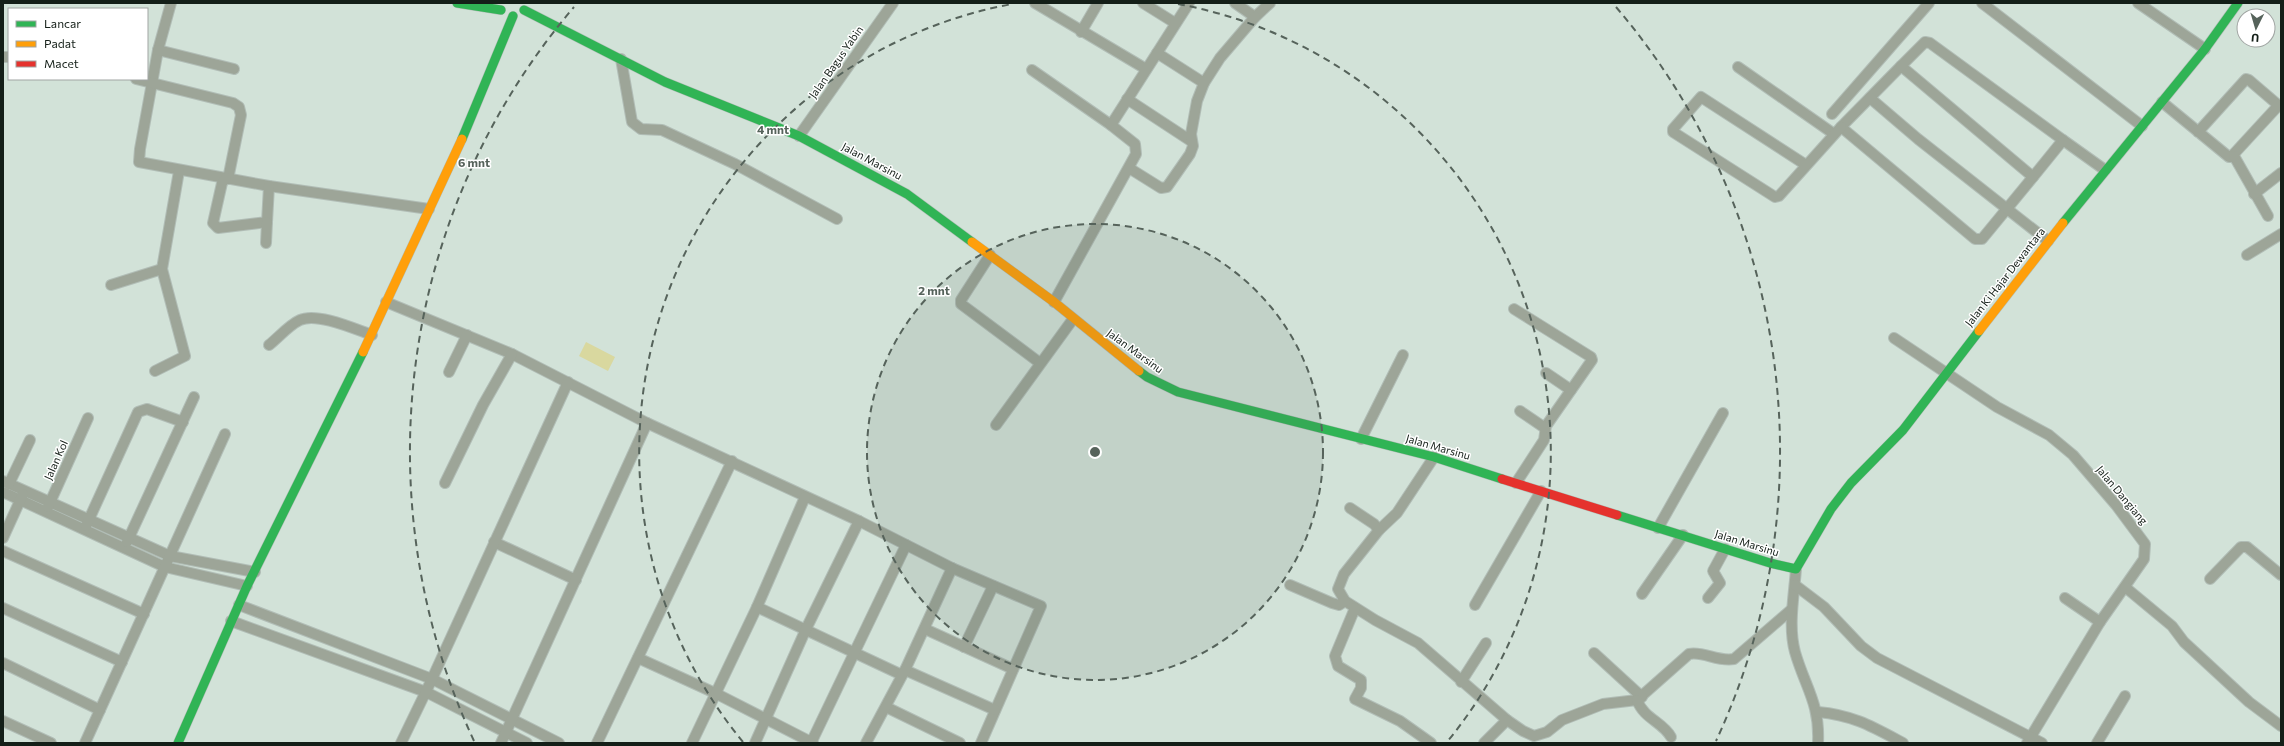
<svg xmlns="http://www.w3.org/2000/svg" width="2284" height="746" viewBox="0 0 2284 746" font-family="Commissioner,sans-serif">
	<rect width="100%" height="100%" fill="#d2e2d8"/>
	<path fill="#d9d89f" d="M586 342 615 357 608 371 579 356Z"/>
	<g fill="none" stroke-linecap="round" stroke-linejoin="round">
		<defs>
			<g id="street">
				<path d="M171 3 158 50 140 149 139 162 269 186 429 209"/>
				<path d="M1035 3 1146 69"/>
				<path d="M1143 3 1175 23"/>
				<path d="M1235 3 1255 17 1270 3"/>
				<path d="M1982 3 2142 126"/>
				<path d="M2138 3 2205 49"/>
				<path d="M1081 32 1098 3"/>
				<path d="M158 50 234 69"/>
				<path d="M1157 53 1204 83"/>
				<path d="M3 57H9"/>
				<path d="M621 59 632 122 641 129 662 130 735 164 837 219"/>
				<path d="M1901 66 2033 177 1982 239H1975L1841 127Z"/>
				<path d="M1901 66 1925 42 1930 43 2063 140 2033 177"/>
				<path d="M1738 67 1834 134"/>
				<path d="M1032 70 1111 125"/>
				<path d="M136 79 233 103 239 107 241 115 228 179"/>
				<path d="M1870 98 1918 139 2048 241"/>
				<path d="M1127 99 1191 141"/>
				<path d="M2162 102 2229 157H2231L2277 107V104L2249 80 2246 79 2198 132"/>
				<path d="M1832 114 1929 3"/>
				<path d="M799 136 893 3"/>
				<path d="M2063 140 2105 170"/>
				<path d="M2234 156 2268 216"/>
				<path d="M1806 165 1701 97 1673 129V132L1775 197 1779 196 1841 127"/>
				<path d="M1129 168 1161 188 1167 187 1190 154 1193 146 1191 134 1197 101 1204 83 1220 58 1255 17"/>
				<path d="M226 178 222 183 213 223 218 228 267 222 269 186"/>
				<path d="M2254 194 2281 173"/>
				<path d="M266 243 267 222"/>
				<path d="M990 255 961 300V304L1040 363"/>
				<path d="M2247 255 2281 234"/>
				<path d="M111 285 162 269"/>
				<path d="M386 302 512 354 647 423 859 521 952 568 1041 606 981 743"/>
				<path d="M1054 302 1136 154 1135 144 1111 125 1189 3"/>
				<path d="M1514 309 1591 357 1592 360 1546 426 1544 440 1516 483"/>
				<path d="M1894 338 1997 407 2049 435 2073 455 2116 505 2145 544 2144 559 2100 622 2027 743"/>
				<path d="M269 345C279 337 289 325 300 320 317 312 355 329 372 335"/>
				<path d="M155 371 185 356 162 269 179 171"/>
				<path d="M449 372 467 335"/>
				<path d="M1546 373 1571 390"/>
				<path d="M1520 411 1545 428"/>
				<path d="M996 425 1073 319"/>
				<path d="M1361 439 1403 355"/>
				<path d="M3 481 170 556 255 572"/>
				<path d="M445 483 483 405 512 354"/>
				<path d="M9 484 30 440"/>
				<path d="M3 492 165 567 247 586"/>
				<path d="M48 507 88 418"/>
				<path d="M1350 508 1374 524 1379 530 1397 513 1434 457"/>
				<path d="M86 526 138 412 147 409 183 422"/>
				<path d="M1658 528 1723 413"/>
				<path d="M1379 530 1344 574 1338 589 1345 601 1375 620 1418 643 1507 720 1523 731 1534 736 1547 732 1562 720 1603 704 1637 700 1689 654C1704 651 1717 662 1734 659L1792 609"/>
				<path d="M3 538 23 494"/>
				<path d="M127 542 194 397"/>
				<path d="M494 542 576 580"/>
				<path d="M3 551 144 614"/>
				<path d="M1796 569C1794 596 1788 626 1795 652 1805 687 1820 703 1818 743"/>
				<path d="M2210 579 2241 547H2247L2281 575"/>
				<path d="M1290 585 1332 603 1339 605 1345 601"/>
				<path d="M1795 585 1824 607 1861 646 1877 658 2042 743"/>
				<path d="M2125 587 2172 626 2184 642 2249 702 2281 726"/>
				<path d="M1642 594 1683 535"/>
				<path d="M1708 598 1720 583 1713 571 1725 549"/>
				<path d="M2065 598 2100 622"/>
				<path d="M239 605 432 679 559 743"/>
				<path d="M1475 605 1541 491"/>
				<path d="M757 607 902 675"/>
				<path d="M3 608 122 662"/>
				<path d="M1355 608 1335 656 1338 666 1361 680V688L1355 699 1400 721 1431 743"/>
				<path d="M231 621 426 692 527 743"/>
				<path d="M925 629 1013 669"/>
				<path d="M964 647 993 586"/>
				<path d="M1594 653 1642 697"/>
				<path d="M638 658 715 693 813 743"/>
				<path d="M3 663 100 710"/>
				<path d="M905 670 995 710"/>
				<path d="M1461 682 1486 643"/>
				<path d="M1637 700C1644 719 1663 722 1671 737"/>
				<path d="M886 707 960 743"/>
				<path d="M1818 712C1853 715 1873 727 1903 743"/>
				<path d="M3 721 51 743"/>
				<path d="M85 743 225 434"/>
				<path d="M401 743 432 679 568 382"/>
				<path d="M501 743 647 423"/>
				<path d="M597 743 732 461"/>
				<path d="M692 743 757 607 805 497"/>
				<path d="M755 743 806 629 859 521"/>
				<path d="M811 743 906 545"/>
				<path d="M866 743 905 670 952 568"/>
				<path d="M1484 743 1507 720"/>
				<path d="M2097 743 2125 696"/>
			</g>
			<g id="fast">
				<path d="M457 3 501 10"/>
				<path d="M524 10 665 82 799 136 907 194 972 242"/>
				<path d="M462 139 513 16"/>
				<path d="M2063 223 2205 49 2238 3"/>
				<path d="M1139 371 1147 377 1178 392 1434 457 1502 479"/>
				<path d="M1617 515 1770 563 1796 569 1831 509 1851 483 1903 430 1979 331"/>
				<path d="M178 743 247 586 363 352"/>
			</g>
			<g id="slow">
				<path d="M972 242 1054 302 1139 371"/>
				<path d="M1979 331 2063 223"/>
				<path d="M363 352 462 139"/>
			</g>
			<path id="jam" d="M1502 479 1617 515"/>
		</defs>
		<use href="#street" stroke="#b1bdb6" stroke-width="12"/>
		<use href="#fast" stroke="#b1bdb6" stroke-width="10"/>
		<use href="#slow" stroke="#b1bdb6" stroke-width="10"/>
		<use href="#jam" stroke="#b1bdb6" stroke-width="10"/>
		<use href="#street" stroke="#9da598" stroke-width="10"/>
		<use href="#fast" stroke="#30b455" stroke-width="9"/>
		<use href="#slow" stroke="#ff9f0a" stroke-width="9"/>
		<use href="#jam" stroke="#e5322d" stroke-width="9"/>
	</g>
	<circle cx="1095" cy="452" r="228" fill="#56635b" fill-opacity=".12"/>
	<g fill="none" stroke="#56635b" stroke-width="2" stroke-dasharray="7 5">
		<circle cx="1095" cy="452" r="228"/>
		<path d="M743 742A456 456 0 0 1 1012 4M1178 4A456 456 0 0 1 1447 742"/>
		<path d="M474 741A685 685 0 0 1 574 7M1616 7A685 685 0 0 1 1716 741"/>
	</g>
	<g text-anchor="middle" stroke-width="3" stroke-linejoin="round" paint-order="stroke">
		<g font-size="11" fill="#141f18" stroke="#fff">
			<text transform="translate(836 62) rotate(-55)" y="4">Jalan Bagus Yabin</text>
			<text transform="translate(872 161) rotate(28)" y="4">Jalan Marsinu</text>
			<text transform="translate(2005 277) rotate(-52)" y="4">Jalan Ki Hajar Dewantara</text>
			<text transform="translate(1135 351) rotate(36)" y="4">Jalan Marsinu</text>
			<text transform="translate(1438 447) rotate(16)" y="4">Jalan Marsinu</text>
			<text transform="translate(56 460) rotate(-66)" y="4">Jalan Kol</text>
			<text transform="translate(2122 495) rotate(50)" y="4">Jalan Dangiang</text>
			<text transform="translate(1747 543) rotate(17)" y="4">Jalan Marsinu</text>
		</g>
	</g>
	<circle cx="1095" cy="452" r="6" fill="#56635b" stroke="#fff" stroke-width="2"/>
	<g font-size="12" text-anchor="middle" font-weight="bold" fill="#56635b" stroke="#fff" stroke-width="3" stroke-linejoin="round" paint-order="stroke">
		<text x="773" y="134">4 mnt</text>
		<text x="474" y="167">6 mnt</text>
		<text x="934" y="295">2 mnt</text>
	</g>
	<rect width="2284" height="746" fill="none" stroke="#141f18" stroke-width="8"/>
	<rect x="8" y="8" width="140" height="72" fill="#ffffff" stroke="#a1a5a3"/>
	<rect x="16" y="21" width="20" height="6" fill="#30b455" stroke="#a1a5a3"/>
	<text x="44" y="28" font-size="12" fill="#141f18">Lancar</text>
	<rect x="16" y="41" width="20" height="6" fill="#ff9f0a" stroke="#a1a5a3"/>
	<text x="44" y="48" font-size="12" fill="#141f18">Padat</text>
	<rect x="16" y="61" width="20" height="6" fill="#e5322d" stroke="#a1a5a3"/>
	<text x="44" y="68" font-size="12" fill="#141f18">Macet</text>
	<g transform="translate(2256 28) rotate(185)"><circle r="19" fill="#ffffff" stroke="#a1a5a3"/>
	<path d="M0-3L7 15L0 10L-7 15Z" fill="#56635b"/>
	<text y="-6" font-size="11" font-weight="bold" text-anchor="middle" fill="#141f18">U</text>
	</g>
</svg>
